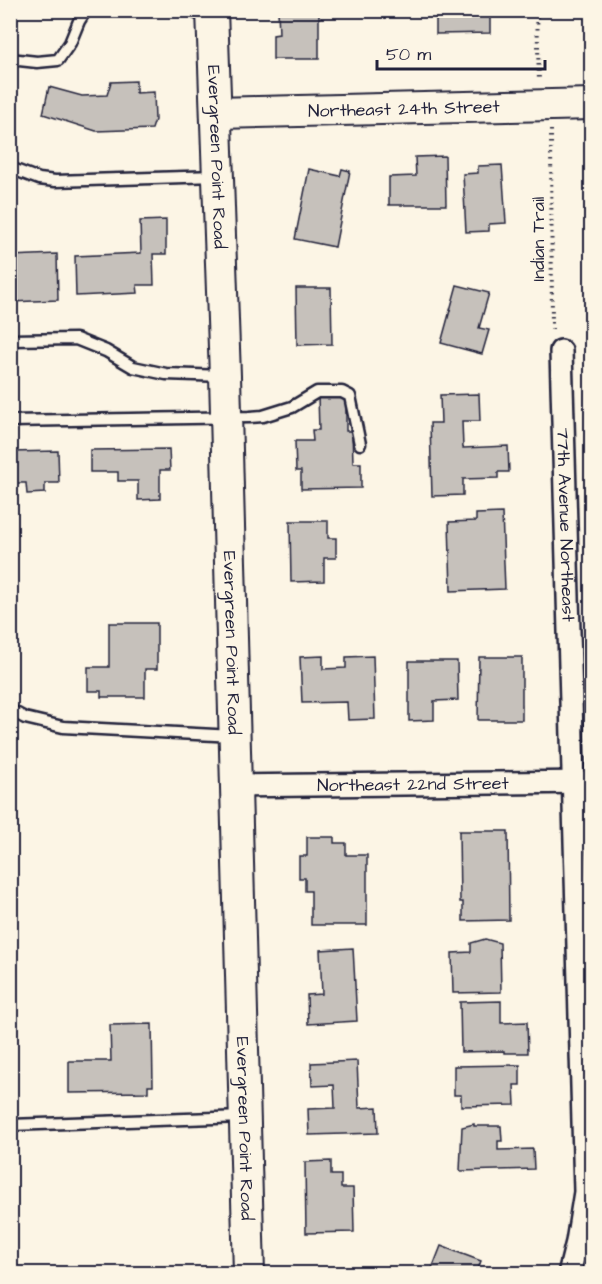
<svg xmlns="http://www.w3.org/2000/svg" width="602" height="1284" viewBox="0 0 602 1284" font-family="'Architects Daughter',sans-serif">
	<rect width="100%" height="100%" fill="#fcf5e5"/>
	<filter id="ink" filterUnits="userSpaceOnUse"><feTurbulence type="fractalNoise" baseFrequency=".0167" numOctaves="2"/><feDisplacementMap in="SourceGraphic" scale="12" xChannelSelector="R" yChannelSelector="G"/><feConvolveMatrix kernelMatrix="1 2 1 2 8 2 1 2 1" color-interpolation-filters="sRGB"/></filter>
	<g filter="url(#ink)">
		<g fill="#c6c1bb" stroke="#22223b" stroke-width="1.5">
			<path d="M278 10H319V59H273V35L279 34Z"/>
			<path d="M436 10H490V33L436 34Z"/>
			<path d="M136 81V93L154 92 155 120 152 129 96 131 43 114 49 87 82 96 107 95 111 82Z"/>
			<path d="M445 156 446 205H389V177L416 176 415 157Z"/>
			<path d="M502 165 506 223 489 224V231L466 232 463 174 478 173V166Z"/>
			<path d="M309 169 340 176 342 169 350 171 335 247 295 239Z"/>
			<path d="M166 220V254H153L154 285H137L138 293 76 296 75 256 141 253 140 221Z"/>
			<path d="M57 254 58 300 10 302V256Z"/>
			<path d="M457 285 489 293 479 328 489 330 482 354 441 343Z"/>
			<path d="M296 288H331L332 344 297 345Z"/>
			<path d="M479 394 480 421H462L463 448 508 446 509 472H498V478L463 479V495L432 496 430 423H441L440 395Z"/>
			<path d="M318 395H346V431H352L353 463H361V488L301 489V471H296L295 441H313L312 430H319Z"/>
			<path d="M169 449 170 470H160V499L138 500V481H118V472H90V450Z"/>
			<path d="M58 451 59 483H45V493L27 494 26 483H10V452Z"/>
			<path d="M502 513 505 589 451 591 449 522 476 521V514Z"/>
			<path d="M290 521H328V538H336V558H324V581L291 582Z"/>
			<path d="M109 623H157V669H145V697H101V691H88V667H109Z"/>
			<path d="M323 656V669L346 668V657L373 656 375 719 348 720 347 702 302 703 300 657Z"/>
			<path d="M479 657H522V720H478Z"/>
			<path d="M409 661H457L458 700 434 701V720L409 721Z"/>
			<path d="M459 831H508L509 920 463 921V902H460Z"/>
			<path d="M307 837H334V843H346V855H367V925H311V891H305V878H299V856H307Z"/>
			<path d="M485 939 500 943 501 992 453 993 452 953 471 952V943Z"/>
			<path d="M353 948 357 1021 308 1024 307 995 322 994 320 950Z"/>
			<path d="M501 1001V1023L527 1022 528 1053H504V1051L461 1052 460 1002Z"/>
			<path d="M152 1024 153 1086H148V1092L69 1093V1061H111L110 1025Z"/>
			<path d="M357 1061 359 1108 377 1107 378 1133 309 1135 308 1109 335 1108 334 1085 312 1086 311 1063Z"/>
			<path d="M520 1065V1085H514L515 1105 461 1106V1095H454V1066Z"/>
			<path d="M474 1124V1126H501L502 1141H498V1150L533 1149 534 1169 460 1171 462 1127Z"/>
			<path d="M331 1161V1175H341V1188H353L354 1232 306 1233 305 1162Z"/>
			<path d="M441 1246 481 1261 476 1274H430Z"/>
		</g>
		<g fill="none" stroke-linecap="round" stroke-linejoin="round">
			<defs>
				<g id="lane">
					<path d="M190 10 209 19"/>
					<path d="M10 59 37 62 58 60 70 43 79 21 86 10"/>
					<path d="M10 168 39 179 55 181 217 176"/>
					<path d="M10 340 76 339 106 351 133 367 166 374 224 376"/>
					<path d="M10 421 250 417 263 416 292 407 317 392H342L350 396 360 444"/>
					<path d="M10 710 25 718 63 727 234 736"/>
					<path d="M10 1125 244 1117"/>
				</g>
				<g id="street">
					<path id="s1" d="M561 351 585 1192 577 1242 569 1274"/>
					<path id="s2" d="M235 786 592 782"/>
				</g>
				<g id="secondary">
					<path id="s3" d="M212 10 225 376 249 1274"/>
					<path id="s4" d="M216 113 592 104"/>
				</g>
			</defs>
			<use href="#lane" stroke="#22223b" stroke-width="15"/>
			<use href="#street" stroke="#22223b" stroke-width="26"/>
			<use href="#secondary" stroke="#22223b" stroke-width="34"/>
			<g stroke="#22223b" stroke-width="4" stroke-dasharray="1.5 4.5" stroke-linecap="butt">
				<path d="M537 10 539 82"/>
				<path d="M551 130 552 333"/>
			</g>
			<use href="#lane" stroke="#fcf5e5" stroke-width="10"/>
			<use href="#street" stroke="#fcf5e5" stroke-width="21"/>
			<use href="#secondary" stroke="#fcf5e5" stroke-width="30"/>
		</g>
	</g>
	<g text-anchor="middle" stroke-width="5" stroke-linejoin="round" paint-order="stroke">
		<g font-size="18" fill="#22223b" stroke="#fcf5e5">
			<text dy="6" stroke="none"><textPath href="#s4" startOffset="188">Northeast 24th Street</textPath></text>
			<text dy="6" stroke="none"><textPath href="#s3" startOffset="147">Evergreen Point Road</textPath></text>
			<text transform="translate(538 239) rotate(-90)" y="6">Indian Trail</text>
			<text dy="6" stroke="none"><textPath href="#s1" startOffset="174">77th Avenue Northeast</textPath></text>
			<text dy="6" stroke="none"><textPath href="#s3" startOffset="633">Evergreen Point Road</textPath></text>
			<text dy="6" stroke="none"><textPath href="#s2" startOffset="178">Northeast 22nd Street</textPath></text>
			<text dy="6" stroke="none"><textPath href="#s3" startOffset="1119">Evergreen Point Road</textPath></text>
		</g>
	</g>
	<rect width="602" height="1284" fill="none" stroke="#fcf5e5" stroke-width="36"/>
	<rect x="18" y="18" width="566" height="1248" fill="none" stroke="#22223b" stroke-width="2" filter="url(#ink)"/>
	<path d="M377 60v9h168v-9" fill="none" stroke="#22223b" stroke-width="3"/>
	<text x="386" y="60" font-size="18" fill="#22223b" stroke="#fcf5e5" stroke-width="4.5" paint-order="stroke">50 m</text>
</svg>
